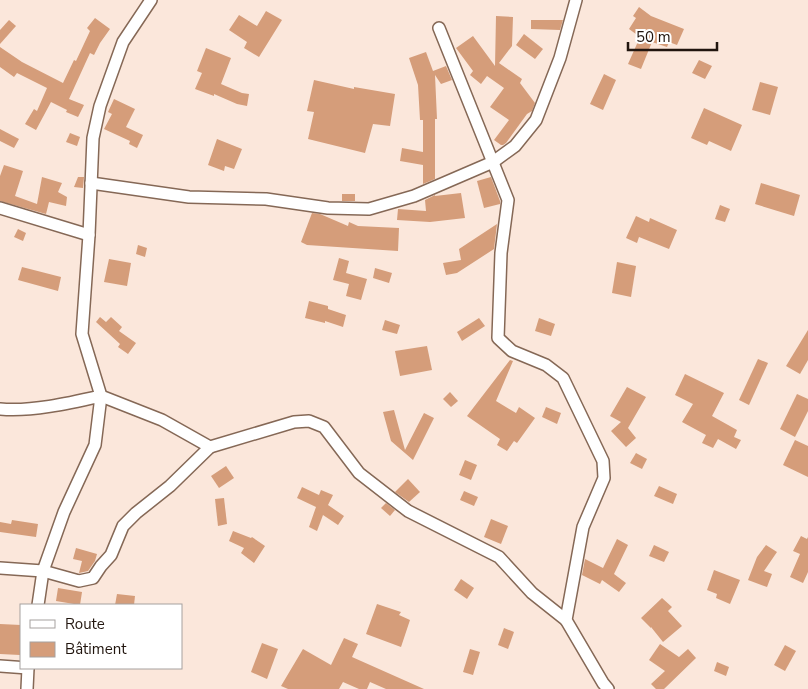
<svg xmlns="http://www.w3.org/2000/svg" width="808" height="689" viewBox="0 0 808 689" font-family="'Nunito Sans',sans-serif">
	<rect width="100%" height="100%" fill="#fbe7db"/>
	<g fill="#d59d7a">
		<path d="M639 7 651 16 684 29 677 45 669 42 667 47 652 42 641 69 628 64 640 37 629 29 636 18 633 16Z"/>
		<path d="M266 11 282 20 259 57 244 48 247 42 229 30 239 15 257 26Z"/>
		<path d="M496 16 513 17 512 46 499 63 522 79 520 83 535 103 532 111 527 114 506 143 503 145H501L494 140 509 120 490 107 504 88 487 76 481 84 470 75 473 71 456 48 473 36 495 66Z"/>
		<path d="M95 18 110 29 100 43 94 55 90 53 69 99 84 105 78 117 66 112 67 110 51 102 36 130 25 124 34 109 37 111 47 88 17 73 14 77 0 67V47L22 62 63 83 74 60 76 61 90 31 87 28Z"/>
		<path d="M9 20 16 26 0 44V30Z"/>
		<path d="M531 20H563L560 30 531 29Z"/>
		<path d="M524 34 543 49 535 59 516 45Z"/>
		<path d="M206 48 231 58 221 84 242 93 249 94 247 106 237 104 214 94V96L195 89 202 73 197 71Z"/>
		<path d="M426 52 433 71 446 66 452 80 441 84 435 75 437 119H435V179L423 184V165L400 161 402 148 423 152V120H420L418 85 409 58Z"/>
		<path d="M699 60 712 66 705 79 692 73Z"/>
		<path d="M604 74 616 80 603 110 590 104Z"/>
		<path d="M314 80 354 89V87L395 94 390 126 373 124 365 153 308 139 314 112 307 111Z"/>
		<path d="M760 82 778 87 770 115 752 110Z"/>
		<path d="M114 99 135 109 126 127 143 135 137 148 129 144 130 141 104 129 112 114 108 112Z"/>
		<path d="M704 108 742 125 731 151 709 141 707 145 691 138Z"/>
		<path d="M0 129 19 139 14 148 0 141Z"/>
		<path d="M70 133 80 137 77 146 66 142Z"/>
		<path d="M217 139 242 149 234 169 225 166 224 171 208 165Z"/>
		<path d="M4 165 23 171 15 196 37 204 42 177 62 183 58 192 67 197 66 206 49 202 46 214 0 201V176Z"/>
		<path d="M78 177H84L83 188 74 187Z"/>
		<path d="M491 177 500 201V204L484 208 477 181Z"/>
		<path d="M761 183 800 195 794 216 755 204Z"/>
		<path d="M461 193 465 218 430 222 397 220 398 209 426 211 425 200 435 195V196Z"/>
		<rect x="342" y="194" width="13" height="7"/>
		<path d="M720 205 730 209 725 222 715 219Z"/>
		<path d="M312 213 320 214 348 226 349 222 358 226 399 228 398 251 307 245 301 242Z"/>
		<path d="M636 216 649 222 650 218 677 230 669 249 639 237 637 243 626 238Z"/>
		<path d="M497 224 494 249 457 273 446 275 443 263 461 260 459 249Z"/>
		<path d="M18 229 26 233 23 241 14 237Z"/>
		<path d="M138 245 147 248 145 257 136 254Z"/>
		<path d="M339 258 349 261 346 273 367 279 361 300 346 296 349 284 333 280Z"/>
		<path d="M109 259 131 263 127 286 104 282Z"/>
		<path d="M617 262 636 266 631 297 612 293Z"/>
		<path d="M22 267 61 277 58 291 18 280Z"/>
		<path d="M375 268 392 273 389 283 373 278Z"/>
		<path d="M309 301 328 306V309L346 315 343 327 325 321V323L305 318Z"/>
		<path d="M100 317 106 322 111 317 122 327 119 331 136 343 128 354 118 347 120 344 96 322Z"/>
		<path d="M479 318 485 326 462 341 457 332Z"/>
		<path d="M539 318 555 324 551 336 535 331Z"/>
		<path d="M385 320 400 325 397 334 382 330Z"/>
		<path d="M808 330V360L800 374 786 366Z"/>
		<path d="M427 346 432 370 400 376 395 351Z"/>
		<path d="M758 359 768 363 749 405 739 400Z"/>
		<path d="M510 360 513 361 496 401 516 413 519 407 535 418 517 443 514 441 507 451 497 445 500 439 467 416Z"/>
		<path d="M685 374 724 393 712 416 737 430 734 437 741 440 736 449 718 439 713 448 702 443 706 435 682 422 693 404 675 395Z"/>
		<path d="M627 387 646 397 628 428 636 438 626 447 611 431 621 422 610 416Z"/>
		<path d="M450 392 458 401 451 407 443 399Z"/>
		<path d="M797 394 808 399V411L795 437 780 429Z"/>
		<path d="M546 407 561 413 557 424 542 417Z"/>
		<path d="M394 410 405 450 424 413 434 418 413 460 391 441 383 412Z"/>
		<path d="M795 440 808 446V477L783 465Z"/>
		<path d="M636 453 647 459 642 469 630 463Z"/>
		<path d="M465 460 477 465 471 480 459 475Z"/>
		<path d="M226 466 234 478 219 488 211 476Z"/>
		<path d="M408 479 420 492 409 502 395 492Z"/>
		<path d="M659 486 677 494 673 504 654 496Z"/>
		<path d="M302 487 319 495 321 490 333 495 328 505 344 516 338 525 323 515 317 531 309 527 316 507 297 498Z"/>
		<path d="M464 491 478 497 474 506 460 500Z"/>
		<path d="M224 498 227 524 218 526 215 499Z"/>
		<path d="M386 503 395 510 390 516 381 508Z"/>
		<path d="M491 519 508 526 501 544 484 537Z"/>
		<path d="M12 520 38 524 36 537 0 532V522L11 524Z"/>
		<path d="M233 531 251 538 252 537 265 546 254 563 241 553 244 548 229 541Z"/>
		<path d="M801 536 807 539 808 537V572L803 583 790 577 800 554 793 551Z"/>
		<path d="M617 539 628 545 614 574 626 583 619 592 602 580 600 584 582 575 585 559 603 568Z"/>
		<path d="M654 545 669 552 664 562 649 556Z"/>
		<path d="M766 545 777 552 764 571 772 574 767 587 748 580 757 557Z"/>
		<path d="M76 548 97 554 95 561 88 571 79 573 82 561 73 559Z"/>
		<path d="M714 570 740 580 730 604 716 598 717 594 707 590Z"/>
		<path d="M461 579 474 588 467 599 454 590Z"/>
		<path d="M58 588 82 592 80 605 56 601Z"/>
		<path d="M117 594 135 596 134 605H115Z"/>
		<path d="M662 598 672 607 668 611 682 626 663 642 651 627V628L641 618Z"/>
		<path d="M377 604 401 612 399 615 410 620 401 647 366 634Z"/>
		<path d="M0 624 21 625 20 655 0 654Z"/>
		<path d="M504 628 514 632 508 649 498 645Z"/>
		<path d="M344 638 358 644 352 657 424 689H386L370 682 367 689H359L343 682 339 689H288L281 686 303 649 331 665Z"/>
		<path d="M262 643 278 649 267 679 251 672Z"/>
		<path d="M660 644 679 657 688 649 696 658 664 689H656L651 684 665 671 649 660Z"/>
		<path d="M785 645 796 651 785 671 774 665Z"/>
		<path d="M470 649 480 652 473 675 463 672Z"/>
		<path d="M717 662 729 667 726 676 714 671Z"/>
	</g>
	<g fill="none" stroke-linecap="round" stroke-linejoin="round">
		<defs>
			<g id="minor">
				<path d="M151 0 123 42 100 106 93 138 89 235 82 334 101 396 162 420 210 447 294 422 309 421 324 427 359 473 408 511 499 557 532 593 566 620"/>
				<path d="M439 28 508 200 501 253 498 338 512 351 546 365 563 378 603 461 604 478 583 527 566 620 603 683 608 689"/>
				<path d="M91 183 189 197 266 199 328 208 369 209 414 196 493 162 515 146 536 120 560 58 576 0"/>
				<path d="M0 208 89 235"/>
				<path d="M0 409C31 412 70 403 101 396L95 445 64 512 43 571 38 605"/>
				<path d="M0 568 43 571 79 581 93 578 101 566 111 555 123 526 136 513 170 486 210 447"/>
				<path d="M0 666 28 668"/>
				<path d="M27 689 28 668"/>
			</g>
		</defs>
		<use href="#minor" stroke="#856856" stroke-width="14"/>
		<use href="#minor" stroke="#fff" stroke-width="11"/>
	</g>
	<rect x="20" y="604" width="162" height="65" fill="#ffffff" stroke="#a6a19f"/>
	<rect x="30" y="620" width="25" height="8" fill="#ffffff" stroke="#a6a19f"/>
	<text x="65" y="629" font-size="15" fill="#21150e">Route</text>
	<rect x="30" y="642" width="25" height="15" fill="#d59d7a" stroke="#a6a19f"/>
	<text x="65" y="654" font-size="15" fill="#21150e">Bâtiment</text>
	<path d="M628 42v8h89v-8" fill="none" stroke="#21150e" stroke-width="2.5"/>
	<text x="636" y="42" font-size="15" fill="#21150e" stroke="#ffffff" stroke-width="4" paint-order="stroke">50 m</text>
</svg>
